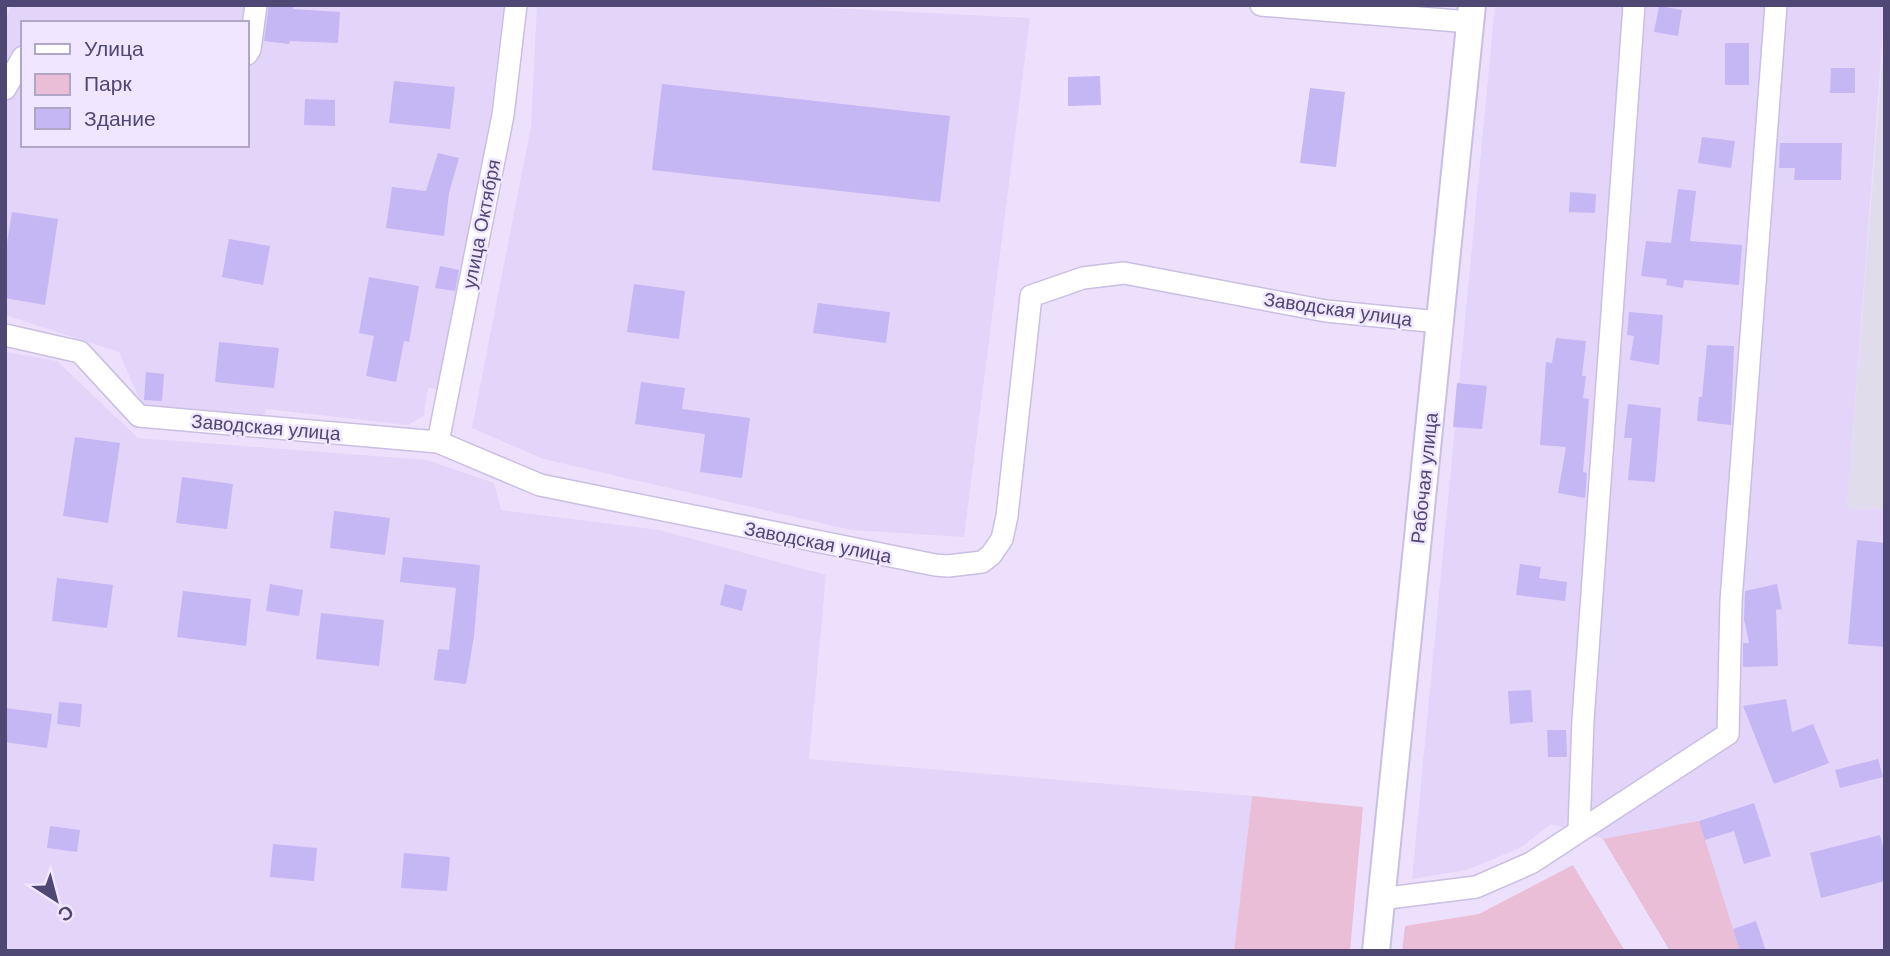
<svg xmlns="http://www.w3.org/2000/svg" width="1890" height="956" viewBox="0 0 1890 956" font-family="Helvetica,sans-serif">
	<rect width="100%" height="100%" fill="#ede0fd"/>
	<g fill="#e3d4f9" fill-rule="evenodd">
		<path d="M12 5H504L491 112 469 245 437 389 428 388 424 416 407 425 267 409 263 419 142 405 119 352 5 315V20ZM23 23H247V145H23Z"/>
		<path d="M537 5H771L1030 18 964 537 851 530 543 459 472 428 531 126Z"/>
		<path d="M1495 5H1885L1847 508 1885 509V951H1670L1603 839 1551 824 1520 848 1467 870 1412 879Z"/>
		<path d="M5 352 57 361 138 438 427 460 494 483 501 510 659 530 826 575 809 759 1252 796 1234 951H5Z"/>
	</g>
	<path fill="#e0dceb" d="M1885 26V509L1847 508Z"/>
	<g fill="#eabed7">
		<path d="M1252 796 1363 807 1350 951H1234Z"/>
		<path d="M1699 821 1740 951H1670L1603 839Z"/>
		<path d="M1573 865 1625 951H1402L1405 926 1479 914Z"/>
	</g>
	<g fill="#c5b7f3">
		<path d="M269 5H293V9L340 12 338 43 290 41 289 44 264 41Z"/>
		<path d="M1659 6 1682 10 1678 36 1654 32Z"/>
		<rect x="1725" y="43" width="24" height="42"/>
		<path d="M1831 68H1855V93H1830Z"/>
		<path d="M1100 76 1101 105 1068 106V77Z"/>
		<path d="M394 81 455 87 450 129 389 123Z"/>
		<path d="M662 84 950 116 940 202 652 170Z"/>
		<path d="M1310 88 1345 92 1336 167 1300 163Z"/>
		<path d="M305 99 335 100V126L304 125Z"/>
		<path d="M1702 137 1735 141 1731 168 1698 163Z"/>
		<path d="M1780 143H1842L1841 180H1794L1795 168H1779Z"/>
		<path d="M438 153 459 158 449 193 444 236 386 228 392 187 426 191Z"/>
		<path d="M1678 189 1696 191 1690 241 1742 245 1739 285 1684 280 1683 288 1666 285 1667 279 1641 276 1646 241 1671 243Z"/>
		<path d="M1570 192 1596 194 1595 213 1569 212Z"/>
		<path d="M12 212 58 219 45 305 5 298V255Z"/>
		<path d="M229 239 270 246 263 285 222 277Z"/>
		<path d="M440 266 459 270 455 291 435 288Z"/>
		<path d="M369 277 419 286 409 342 404 341 396 382 366 376 374 336 359 333Z"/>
		<path d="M634 284 685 291 679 339 627 332Z"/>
		<path d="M818 303 890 312 886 343 813 333Z"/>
		<path d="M1629 312 1663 315 1659 365 1630 360 1634 336 1627 335Z"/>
		<path d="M1556 338 1586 341 1582 376H1586L1583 398 1589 399 1583 472 1587 473 1585 498 1558 493 1566 447 1540 445 1546 362 1552 363Z"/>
		<path d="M219 342 279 348 274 388 215 382Z"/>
		<path d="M1707 345 1734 346 1731 425 1697 421 1699 397H1702Z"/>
		<path d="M146 372 164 374 162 401 144 400Z"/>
		<path d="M641 382 685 388 682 409 750 418 742 478 700 472 705 434 635 424Z"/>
		<path d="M1457 383 1487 386 1482 429 1453 427Z"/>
		<path d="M1628 404 1661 408 1655 482 1628 480 1632 438H1624Z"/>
		<path d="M75 437 120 443 108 523 63 516Z"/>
		<path d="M182 477 233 484 227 529 176 523Z"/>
		<path d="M334 511 390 518 385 555 330 548Z"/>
		<path d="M1857 540 1885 543V647L1848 644Z"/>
		<path d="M403 557 480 565 474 636 466 684 434 680 438 649 449 650 456 588 400 582Z"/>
		<path d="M1520 564 1541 567 1539 578 1567 582 1565 601 1516 595Z"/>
		<path d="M57 578 113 585 107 628 52 621Z"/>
		<path d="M270 584 303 590 299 616 266 611Z"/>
		<path d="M725 584 747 590 742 611 720 605Z"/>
		<path d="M1777 584 1782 609 1776 610 1778 666 1743 667V643H1749L1744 619 1745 591Z"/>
		<path d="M183 591 251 599 246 646 177 637Z"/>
		<path d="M321 613 384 620 379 666 316 659Z"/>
		<path d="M1531 690 1533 722 1510 724 1508 691Z"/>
		<path d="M1786 699 1792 732 1813 724 1829 763 1774 784 1743 706Z"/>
		<path d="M59 702 82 704 80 727 57 724Z"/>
		<path d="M5 708 52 714 47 748 5 742Z"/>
		<path d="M1547 730H1566L1567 757H1548Z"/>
		<path d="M1878 759 1883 777 1840 788 1835 770Z"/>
		<path d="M1754 803 1771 856 1744 864 1734 831 1705 840 1699 821Z"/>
		<path d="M50 826 80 830 77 852 47 848Z"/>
		<path d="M1880 835 1885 855V881L1821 898 1810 853Z"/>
		<path d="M273 844 317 848 314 881 270 877Z"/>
		<path d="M404 853 450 857 447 891 401 888Z"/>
		<path d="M1756 921 1766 951H1740L1733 929Z"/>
	</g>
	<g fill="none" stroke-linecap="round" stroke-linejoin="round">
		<defs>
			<g id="minor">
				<path d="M1261 5 1470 22"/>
				<path d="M247 54 250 49 256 5"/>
				<path d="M5 89 23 57"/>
				<path d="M5 335 80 352 139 416 438 442 540 485 935 565 948 566 982 562 991 555 1002 539 1007 516 1031 296 1083 278 1124 273 1326 311 1439 322"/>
				<path d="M438 442 503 115 516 5"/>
				<path d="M1579 830 1583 720 1634 5"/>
				<path d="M1380 899 1476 887 1531 863 1728 734 1731 601 1776 5"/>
			</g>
			<path id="tertiary" d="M1376 951 1472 5"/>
		</defs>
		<use href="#minor" stroke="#c9bfe3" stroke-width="24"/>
		<use href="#tertiary" stroke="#c9bfe3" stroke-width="30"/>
		<use href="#minor" stroke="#fff" stroke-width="21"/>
		<use href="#tertiary" stroke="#fff" stroke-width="26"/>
	</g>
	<g text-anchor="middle" stroke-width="5" stroke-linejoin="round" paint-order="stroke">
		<g font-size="19" fill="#4f4774" stroke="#f1e6ff">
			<text transform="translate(481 224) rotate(-79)" y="7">улица Октября</text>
			<text transform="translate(1338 309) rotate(8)" y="7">Заводская улица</text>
			<text transform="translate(266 427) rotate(5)" y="7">Заводская улица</text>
			<text transform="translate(1424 478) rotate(-84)" y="7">Рабочая улица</text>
			<text transform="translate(818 542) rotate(11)" y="7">Заводская улица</text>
		</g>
	</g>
	<rect width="1890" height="956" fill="none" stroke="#4f4774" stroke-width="14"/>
	<rect x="21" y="21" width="228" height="126" fill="#f1e6ff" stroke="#b0a6c7" stroke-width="2"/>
	<rect x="35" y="44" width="35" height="10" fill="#ffffff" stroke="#b0a6c7" stroke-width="2"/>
	<text x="84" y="56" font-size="21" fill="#4f4774">Улица</text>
	<rect x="35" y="74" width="35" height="21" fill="#eabed7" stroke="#b0a6c7" stroke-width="2"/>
	<text x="84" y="91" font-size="21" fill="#4f4774">Парк</text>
	<rect x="35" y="108" width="35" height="21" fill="#c5b7f3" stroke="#b0a6c7" stroke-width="2"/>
	<text x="84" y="126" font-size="21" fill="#4f4774">Здание</text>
	<g transform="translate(56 900) rotate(144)" stroke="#f1e6ff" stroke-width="5" paint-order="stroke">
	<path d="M0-5L12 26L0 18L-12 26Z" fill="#4f4774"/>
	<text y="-10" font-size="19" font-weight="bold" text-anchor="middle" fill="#4f4774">С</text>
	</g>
</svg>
